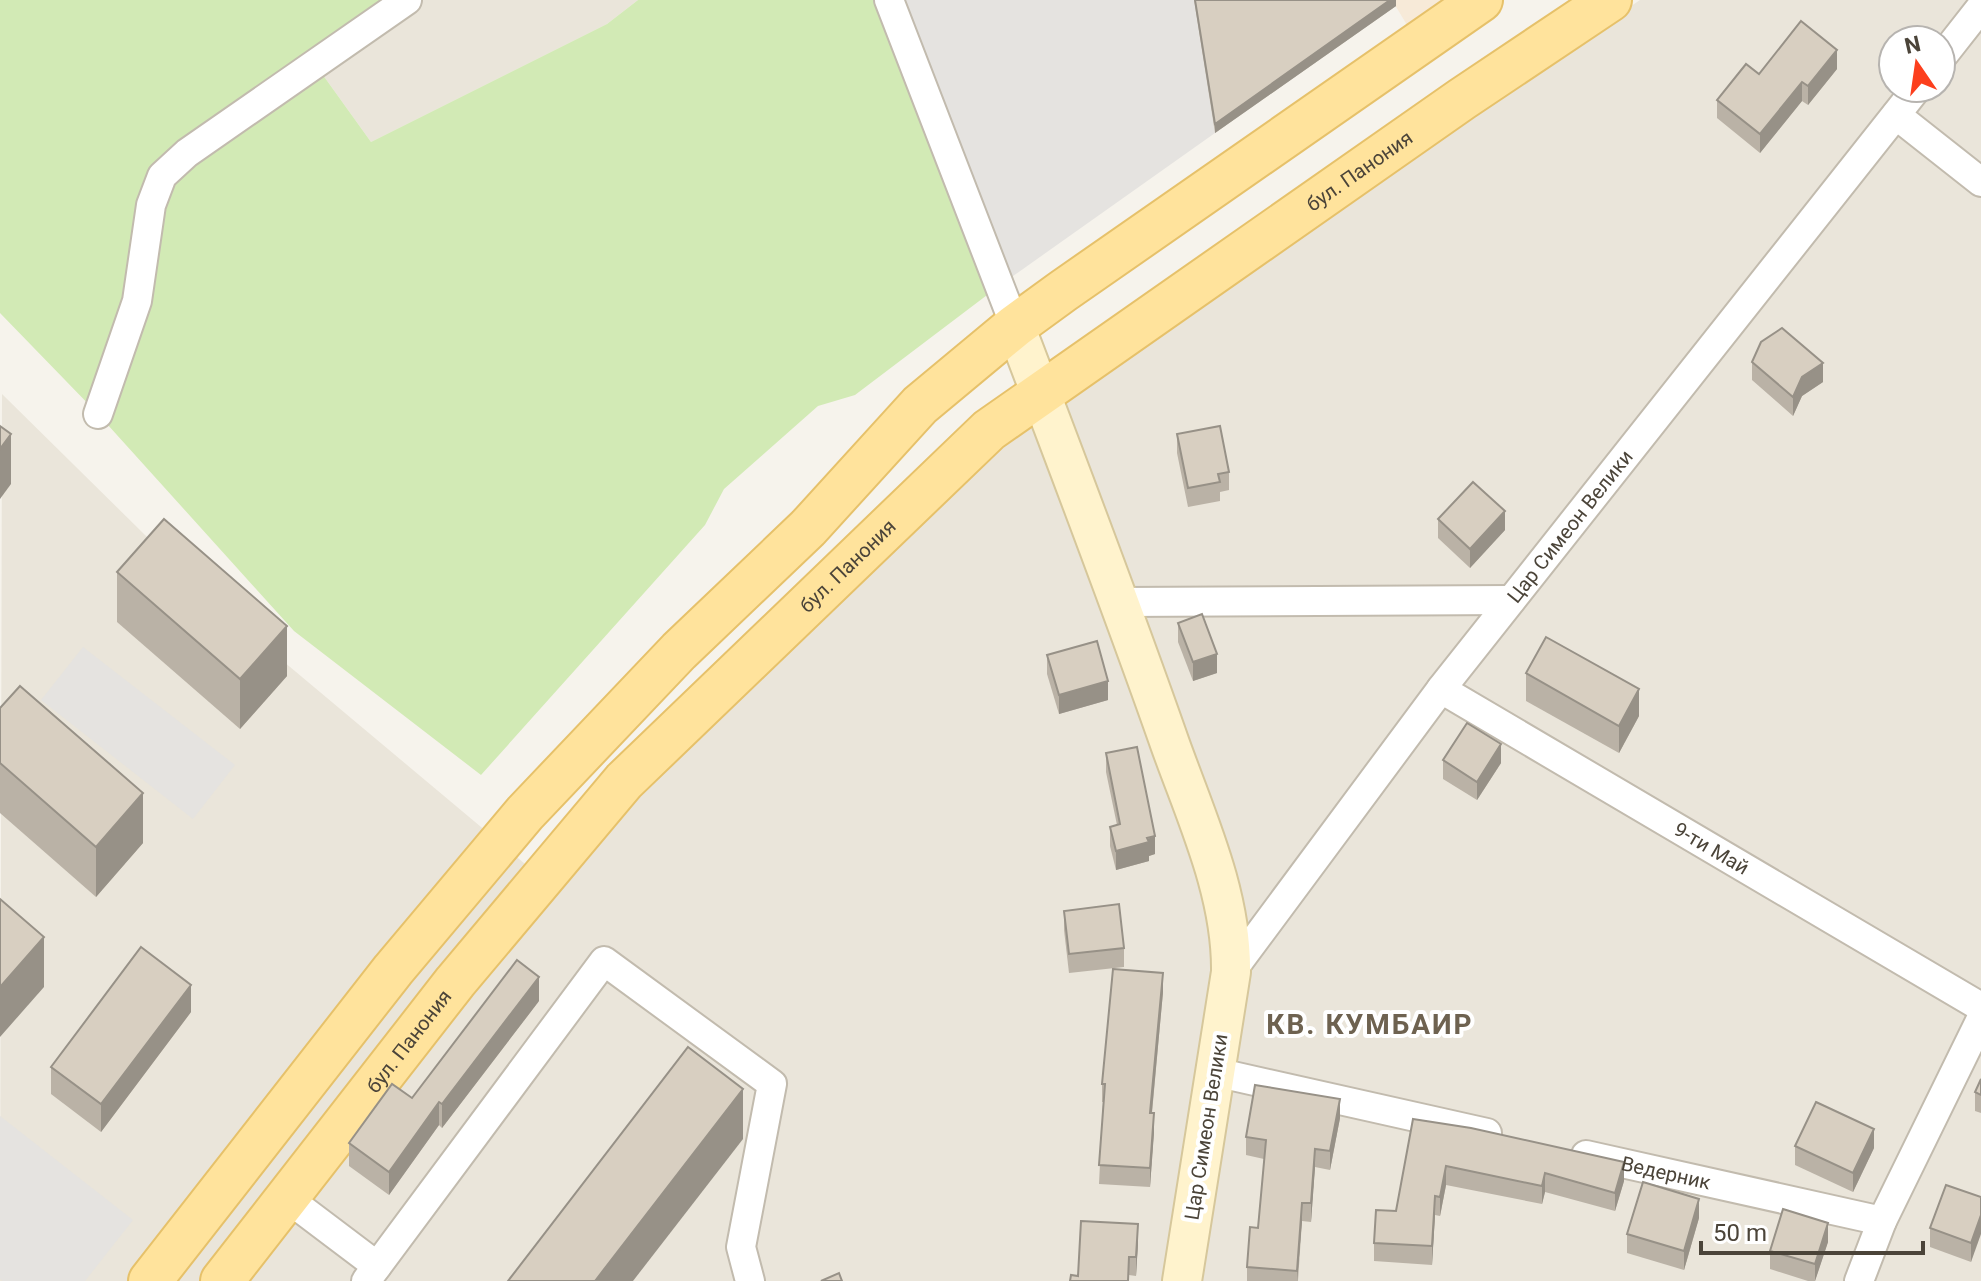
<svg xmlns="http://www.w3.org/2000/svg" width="1981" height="1281" viewBox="0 0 1981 1281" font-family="Roboto,sans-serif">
	<rect width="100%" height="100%" fill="#f6f3ec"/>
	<g fill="#eae5da" fill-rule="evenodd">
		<path d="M407 0H638L607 24 371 142 315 64Z"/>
		<path d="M1640 0H1981V1281H0L2 394 215 604 549 884 988 445ZM1893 40H1941V88H1893Z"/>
	</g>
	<path fill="#f7ead8" d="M1392 0H1481L1419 45Z"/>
	<path fill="#d2eab5" d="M0 0H407L315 64 371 142 607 24 638 0H889L999 286 855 395 818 406 724 489 705 525 481 775 294 631 98 414 0 313Z"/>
	<g fill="#e5e3e0">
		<path d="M889 0H1194L1215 133 999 286Z"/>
		<path d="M83 647 235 765 193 819 41 700Z"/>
		<path d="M0 1116 133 1220 85 1281H3L0 1279Z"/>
	</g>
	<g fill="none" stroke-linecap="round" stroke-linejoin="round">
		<defs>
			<g id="minor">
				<path d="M889 0 1015 326"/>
				<path d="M1941 58 1981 7"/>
				<path d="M1896 115 1981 182"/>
				<path d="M98 414 137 301 151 205 162 176 187 153 407 0"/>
				<path d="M1121 602 1511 600"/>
				<path id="s1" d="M1441 689 1981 1007"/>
				<path id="s2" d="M1231 972 1441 689 1917 88"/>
				<path d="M1215 1072 1487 1133"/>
				<path id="s3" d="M1586 1155 1882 1221"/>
				<path d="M287 1198 377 1266"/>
				<path d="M366 1281 604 961 772 1084 741 1247 750 1281"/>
				<path d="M1859 1281 1882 1221 1981 1019"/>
			</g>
			<path id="secondary" d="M1015 326C1068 465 1121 604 1170 744 1196 817 1232 893 1231 972L1182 1281"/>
			<g id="primary">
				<path d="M150 1281 393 970 525 813 679 651 808 528 920 405 1015 326 1063 291 1481 0"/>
				<path id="s4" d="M222 1281 455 982 624 781 989 430 1462 99 1610 0"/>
			</g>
		</defs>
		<use href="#minor" stroke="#c2bbae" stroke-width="32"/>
		<use href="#secondary" stroke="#d6c79b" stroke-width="42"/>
		<use href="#primary" stroke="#e6c16a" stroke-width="46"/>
		<use href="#minor" stroke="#fff" stroke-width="28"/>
		<use href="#secondary" stroke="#fff3cd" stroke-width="38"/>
		<use href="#primary" stroke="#ffe39c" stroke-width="42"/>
	</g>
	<g fill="#bab2a6">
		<path d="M1194 0H1396V6L1215 133Z"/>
		<path d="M1837 69 1808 105 1802 101 1760 153 1717 118V100L1759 74Z"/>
		<path d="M1752 362 1823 382 1802 396 1793 416 1752 380Z"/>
		<path d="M1177 434 1229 472V490L1220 492V501L1188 507 1177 453Z"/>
		<path d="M1438 519 1505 530 1470 568 1438 538Z"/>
		<path d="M117 572 287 676 240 729 117 622Z"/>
		<path d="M1178 623 1217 673 1193 681 1178 642Z"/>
		<path d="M1047 655 1108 700 1059 714 1047 674Z"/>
		<path d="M1526 673 1639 716 1619 753 1526 701Z"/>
		<path d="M0 708 143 843 96 897 0 813Z"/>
		<path d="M1106 753 1155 854 1149 856V861L1116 870 1110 846V827L1117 825 1106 772Z"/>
		<path d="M1443 760 1501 763 1477 800 1443 779Z"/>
		<path d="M1064 911 1124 948V967L1069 973 1064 930Z"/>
		<path d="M1163 992 1152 1113 1154 1132 1150 1187 1099 1184 1103 1102H1102V1084Z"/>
		<path d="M539 1001 442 1128 439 1125 389 1195 349 1166V1143L412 1098Z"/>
		<path d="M191 1012 101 1132 51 1094V1067Z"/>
		<path d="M1981 1079V1113L1975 1111V1092Z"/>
		<path d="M1340 1118 1330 1170 1315 1167 1311 1222 1302 1221 1298 1281H1247V1267L1258 1228 1264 1159 1246 1155V1137Z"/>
		<path d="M1413 1119 1624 1181 1615 1211 1545 1192 1542 1204 1446 1185 1440 1216 1435 1215 1432 1265 1374 1261V1243L1396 1211Z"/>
		<path d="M1795 1146 1874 1148 1853 1192 1795 1165Z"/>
		<path d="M1981 1197 1971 1262 1930 1247V1228Z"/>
		<path d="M1699 1218 1684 1270 1627 1253V1234Z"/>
		<path d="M1828 1242 1815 1281H1808L1770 1269V1251Z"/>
		<path d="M1138 1243 1136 1276 1129 1275V1281H1070Z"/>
	</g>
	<g fill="#979187">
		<path d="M1390 0H1396V6L1215 133V124Z"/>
		<path d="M1837 50V69L1808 105V86Z"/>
		<path d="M1802 82V101L1760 153V134Z"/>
		<path d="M1823 363V382L1802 396 1793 416V397L1802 377Z"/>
		<path d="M11 434V484L0 499V449Z"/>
		<path d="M1505 511V530L1470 568V549Z"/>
		<path d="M287 626V676L240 729V679Z"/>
		<path d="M1217 654V673L1193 681V662Z"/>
		<path d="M1108 681V700L1059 714V695Z"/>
		<path d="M1639 689V716L1619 753V726Z"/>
		<path d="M1501 744V763L1477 800V782Z"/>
		<path d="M143 793V843L96 897V847Z"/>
		<path d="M1155 836V854L1149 856V861L1116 870V851Z"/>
		<path d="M44 937V987L0 1037V987Z"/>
		<path d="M1163 973V992L1150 1132V1113Z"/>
		<path d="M539 977V1001L442 1128V1104Z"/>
		<path d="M191 985V1012L101 1132V1104Z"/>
		<path d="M743 1089V1139L633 1281H595Z"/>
		<path d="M1340 1099V1118L1330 1170V1151Z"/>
		<path d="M439 1102V1125L389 1195V1172Z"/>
		<path d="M1154 1113V1132L1150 1187V1168Z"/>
		<path d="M1874 1129V1148L1853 1192V1173Z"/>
		<path d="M1315 1149V1167L1311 1222V1203Z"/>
		<path d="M1624 1162V1181L1615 1211V1193Z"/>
		<path d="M1446 1166V1185L1440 1216V1197Z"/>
		<path d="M1545 1173V1192L1542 1204V1186Z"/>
		<path d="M1435 1196V1215L1432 1265V1246Z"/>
		<path d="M1699 1199V1218L1684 1270V1251Z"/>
		<path d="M1302 1203V1221L1297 1281V1271Z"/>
		<path d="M1981 1215V1234L1971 1262V1243Z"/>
		<path d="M1828 1223V1242L1815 1281V1264Z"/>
		<path d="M1138 1224V1243L1136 1276V1257Z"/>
	</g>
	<g fill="#d8cfc1" stroke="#979187" stroke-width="2">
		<path d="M1195 0H1390L1215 124Z"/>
		<path d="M1801 21 1837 50 1808 86 1802 82 1760 134 1717 100 1746 64 1759 74Z"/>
		<path d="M1782 328 1823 363 1802 377 1793 397 1752 362 1761 342Z"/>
		<path d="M0 426 11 434 0 449Z"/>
		<path d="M1220 426 1229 472 1218 474 1220 482 1188 488 1177 434Z"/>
		<path d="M1473 482 1505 511 1470 549 1438 519Z"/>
		<path d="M164 519 287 626 240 679 117 572Z"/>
		<path d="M1202 614 1217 654 1193 662 1178 623Z"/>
		<path d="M1546 637 1639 689 1619 726 1526 673Z"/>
		<path d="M1097 641 1108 681 1059 695 1047 655Z"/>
		<path d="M20 686 143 793 96 847 0 763V708Z"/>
		<path d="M1467 723 1501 744 1477 782 1443 760Z"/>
		<path d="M1137 747 1155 836 1147 838 1149 842 1116 851 1110 827 1120 824 1106 753Z"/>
		<path d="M0 899 44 937 0 987Z"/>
		<path d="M1119 904 1124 948 1069 954 1064 911Z"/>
		<path d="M141 947 191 985 101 1104 51 1067Z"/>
		<path d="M517 960 539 977 442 1104 439 1102 389 1172 349 1143 392 1084 412 1098Z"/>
		<path d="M1113 969 1163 973 1150 1113H1154L1150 1168 1099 1165 1105 1084H1102Z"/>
		<path d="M688 1047 743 1089 595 1281H508Z"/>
		<path d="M1981 1079V1095L1975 1092Z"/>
		<path d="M1255 1085 1340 1099 1330 1151 1315 1149 1311 1203H1302L1297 1271 1247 1267 1250 1227 1258 1228 1266 1140 1246 1137Z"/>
		<path d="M1816 1102 1874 1129 1853 1173 1795 1146Z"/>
		<path d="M1413 1119 1471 1128 1624 1162 1615 1193 1545 1173 1542 1186 1446 1166 1440 1197 1435 1196 1432 1246 1374 1243 1376 1210 1396 1211Z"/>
		<path d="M1643 1182 1699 1199 1684 1251 1627 1234Z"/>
		<path d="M1946 1185 1981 1197V1215L1971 1243 1930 1228Z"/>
		<path d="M1783 1209 1828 1223 1815 1264 1770 1251Z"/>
		<path d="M1081 1221 1138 1224 1136 1257H1129L1128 1281H1070L1071 1275 1078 1276Z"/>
		<path d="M839 1273 842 1281H821Z"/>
	</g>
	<g text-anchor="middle" stroke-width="8" stroke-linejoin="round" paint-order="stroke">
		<g font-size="20" fill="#4b4439" stroke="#fff">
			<text dy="7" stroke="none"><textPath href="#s4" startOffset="1600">бул. Панония</textPath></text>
			<text dy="7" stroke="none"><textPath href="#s2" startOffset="560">Цар Симеон Велики</textPath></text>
			<text dy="7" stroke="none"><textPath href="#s4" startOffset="952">бул. Панония</textPath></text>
			<text dy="7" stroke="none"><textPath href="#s1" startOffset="314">9-ти Май</textPath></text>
			<text dy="7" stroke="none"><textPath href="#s4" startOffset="304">бул. Панония</textPath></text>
			<text transform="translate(1206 1127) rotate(-81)" y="7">Цар Симеон Велики</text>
			<text dy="7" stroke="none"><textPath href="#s3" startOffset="82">Ведерник</textPath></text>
		</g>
		<g font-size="28" font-weight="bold" letter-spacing="2" fill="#6e6250" stroke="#fff">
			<text x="1370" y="1034">КВ. КУМБАИР</text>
		</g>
	</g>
	<g transform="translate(1917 64) rotate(347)"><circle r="38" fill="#ffffff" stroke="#b7b4b0" stroke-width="2"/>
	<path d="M0-6L14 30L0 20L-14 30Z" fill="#fc3f1d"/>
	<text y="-12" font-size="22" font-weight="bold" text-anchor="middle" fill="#4b4439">N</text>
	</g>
	<path d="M1701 1241v12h222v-12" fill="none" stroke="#4b4439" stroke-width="4"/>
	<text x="1713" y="1241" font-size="24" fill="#4b4439" stroke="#ffffff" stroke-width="6" paint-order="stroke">50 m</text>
</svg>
